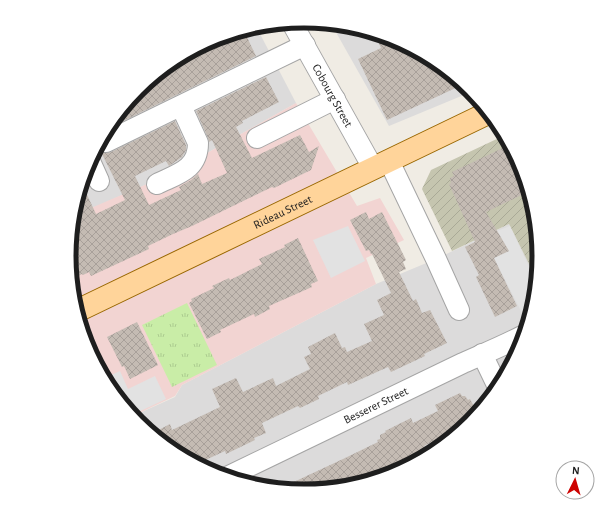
<svg xmlns="http://www.w3.org/2000/svg" width="607" height="512" viewBox="0 0 607 512" font-family="'Alegreya Sans',sans-serif">
	<defs>
		<pattern id="construction-furrows" width="10" height="10" patternUnits="userSpaceOnUse"><rect width="10" height="10" fill="#c5c5af"/><path d="M-1 1l2-2M0 10L10 0M9 11l2-2" fill="none" stroke="#a9a996"/></pattern>
		<pattern id="grass-tufts" width="24" height="20" patternUnits="userSpaceOnUse"><rect width="24" height="20" fill="#c9eda7"/><path d="M3 7l-1-3M5 7V3M7 7l1-3M15 17l-1-3M17 17v-4M19 17l1-3" fill="none" stroke="#accb8f"/></pattern>
		<pattern id="building-cross-hatch" width="8" height="8" patternUnits="userSpaceOnUse"><rect width="8" height="8" fill="#c4bbb3"/><path d="M0 0l8 8M0 8l8-8" fill="none" stroke="#a8a09a"/></pattern>
	</defs>
	<rect width="100%" height="100%" fill="#f0ece4"/>
	<g fill="#dcdbdb">
		<path d="M333 27 394 39 470 90 471 92 389 126Z"/>
		<path d="M258 30 296 103 168 175 77 215 86 166 137 90 214 39Z"/>
		<path d="M509 224 535 276 521 346 470 422 393 473 303 491 213 473 137 422 133 416 175 397 182 385 376 284 436 259Z"/>
	</g>
	<path fill="#f2d4d2" d="M296 103 357 206 380 198 404 240 366 258 376 284 182 385 175 396 133 416 86 346 69 256 77 214 168 175Z"/>
	<path fill="url(#construction-furrows)" d="M501 137 521 166 538 256 535 276 509 224 452 251 422 189 431 170Z"/>
	<path fill="url(#grass-tufts)" d="M187 303 217 365 172 387 142 325Z"/>
	<g fill="#e2e2e2">
		<path d="M348 226 365 261 331 278 313 240Z"/>
		<path d="M510 226 534 277 527 315 524 317 494 258 509 251 497 231Z"/>
		<path d="M120 371 128 389 155 376 166 399 132 415 114 388 109 376Z"/>
	</g>
	<g fill="url(#building-cross-hatch)">
		<path d="M245 33 256 56 113 126 137 90 167 70 182 63 181 61 218 43 216 38Z"/>
		<path d="M375 35 394 39 462 85 387 120 358 59 381 48Z"/>
		<path d="M266 77 279 102 242 121 243 123 236 127 252 158 300 135 309 152 319 146 311 170 274 188 272 187 192 226 173 234 148 246 149 249 91 276 89 272 83 275 82 274 73 279 68 256 83 186 96 214 125 200 101 152 106 153 111 152 175 121 186 145V150L182 157 169 166 166 161 135 176 149 205 181 190 179 187 191 180 198 174 202 184 227 173 212 140 209 142 208 138 196 111Z"/>
		<path d="M507 146 521 166 526 193 486 212 509 251 494 258 517 306 495 317 476 277 479 275 465 247 475 242 449 184 451 183 450 178 454 176 452 172Z"/>
		<path d="M366 212 369 219 382 212 406 260 403 262 406 269 399 272 413 301 416 299 422 313 430 310 447 343 424 354 425 356 391 372 388 367 348 385 347 382 318 396 319 399 300 408 298 406 262 423 266 433 254 438 255 440 226 454 225 451 199 463 153 433 170 424 172 430 220 407 212 389 236 378 243 392 273 378 276 386 310 369 304 357 311 354 308 347 335 333 342 348 345 347 347 352 372 341 364 324 384 315 377 300 391 293 372 254H371L369 250 366 251 350 220Z"/>
		<path d="M298 238 318 281 311 284 312 287 269 306 270 309 255 317 254 314 220 330 221 332 207 339 189 303 192 301 191 299 214 288 212 286 229 278 230 280 262 264 259 259 285 247 284 245Z"/>
		<path d="M137 322 158 365 130 379 124 366 122 367 107 337Z"/>
		<path d="M460 393 462 396H465L468 400 470 399 477 412 470 422 450 436 449 433 424 446 426 449 421 451 423 454 393 473 303 491 283 487 343 459 378 442 377 440 380 439V435L386 432 385 431 411 418 413 423 438 411 435 405Z"/>
	</g>
	<g fill="none" stroke-linecap="round" stroke-linejoin="round">
		<defs>
			<g id="minor">
				<path id="s1" d="M292 23 373 168"/>
				<path d="M257 138 335 99"/>
				<path d="M106 142 305 45"/>
				<path d="M90 161 99 181"/>
				<path d="M389 161 436 259 459 310"/>
				<path d="M157 184C177 174 198 170 198 143L181 106"/>
				<path d="M482 354 496 383"/>
				<path id="s2" d="M229 476 463 363C483 354 503 346 522 336"/>
			</g>
			<g id="major">
				<path id="s3" d="M79 310 486 114"/>
			</g>
		</defs>
		<use href="#minor" stroke="#a5a5a5" stroke-width="22"/>
		<use href="#major" stroke="#996700" stroke-width="24"/>
		<use href="#minor" stroke="#fff" stroke-width="20"/>
		<use href="#major" stroke="#ffd49a" stroke-width="22"/>
	</g>
	<g text-anchor="middle" stroke-width="3" stroke-linejoin="round" paint-order="stroke">
		<g font-size="12" fill="#1e1e1e" stroke="#fff">
			<text dy="4" stroke="none"><textPath href="#s1" startOffset="83">Cobourg Street</textPath></text>
			<text dy="4" stroke="none"><textPath href="#s3" startOffset="226">Rideau Street</textPath></text>
			<text dy="4" stroke="none"><textPath href="#s2" startOffset="163">Besserer Street</textPath></text>
		</g>
	</g>
	<path d="M0 0H607V512H0ZM76 256a228 228 0 1 1 456 0a228 228 0 1 1-456 0Z" fill="#fff" fill-rule="evenodd"/>
	<path fill="none" stroke="#1e1e1e" stroke-width="5" d="M76 256a228 228 0 1 1 456 0a228 228 0 1 1-456 0Z"/>
	<g transform="translate(575 480) rotate(5)"><circle r="19" fill="#ffffff" stroke="#a5a5a5"/>
	<path d="M0-3L7 15L0 10L-7 15Z" fill="#cd0200"/>
	<text y="-6" font-size="11" font-weight="bold" text-anchor="middle" fill="#1e1e1e">N</text>
	</g>
</svg>
